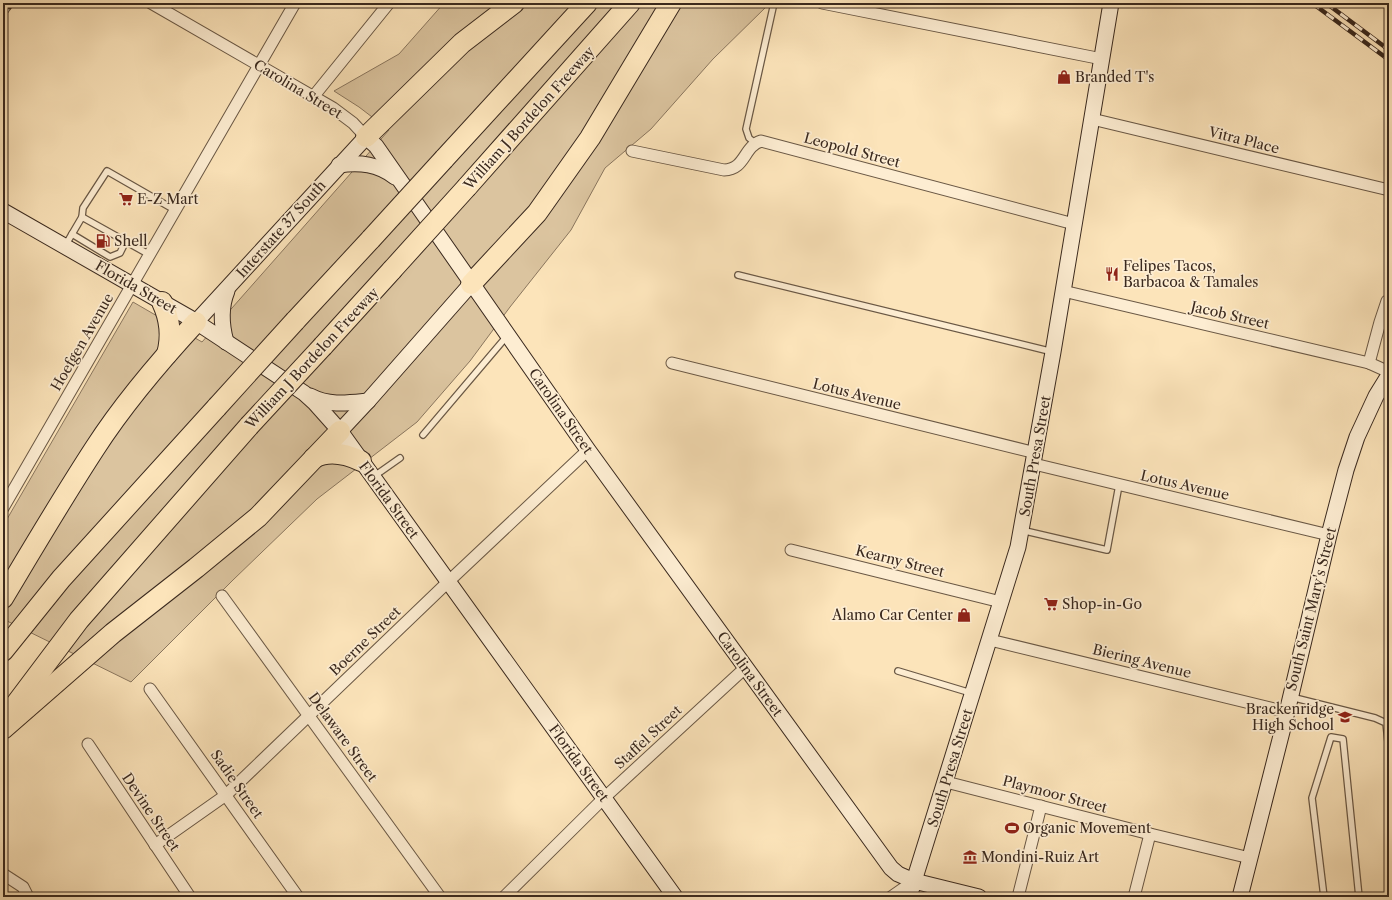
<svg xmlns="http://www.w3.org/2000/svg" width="1392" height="900" viewBox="0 0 1392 900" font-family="'Libre Caslon Text',serif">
	<rect width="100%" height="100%" fill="#fce4ba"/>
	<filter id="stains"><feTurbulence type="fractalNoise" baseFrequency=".005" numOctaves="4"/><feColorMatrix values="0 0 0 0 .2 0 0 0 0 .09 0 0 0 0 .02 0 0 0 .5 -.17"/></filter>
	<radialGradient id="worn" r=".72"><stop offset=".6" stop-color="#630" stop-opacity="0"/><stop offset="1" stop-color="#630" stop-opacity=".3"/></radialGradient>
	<path fill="#dbc49f" stroke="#8a765e" d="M444 3H767L766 7 713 59 651 129 605 168 571 230 510 307 470 361 417 422 317 499 233 580 131 682 3 619V526L133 302 202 342 389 130 359 107 334 91 399 54Z"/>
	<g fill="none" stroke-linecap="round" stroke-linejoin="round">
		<defs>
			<g id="lane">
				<path d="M755 143 749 138 746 129 774 3"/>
				<path d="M82 217 83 208 107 171 175 210"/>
				<path d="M72 234 110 257 120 253 126 241"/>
				<path d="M65 246 82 217 150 255"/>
				<path d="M738 275 1053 352"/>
				<path d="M423 435 507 336"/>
				<path d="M373 477 400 458"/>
				<path d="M1021 530 1107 550 1119 485"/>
				<path d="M898 671 971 693"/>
				<path d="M1291 697 1375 718 1386 723 1389 751"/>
				<path d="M1324 897 1312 798 1331 737 1343 739 1359 897"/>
			</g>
			<g id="street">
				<path d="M151 3 333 108 353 123 366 137"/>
				<path d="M822 3 1102 59"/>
				<path d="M313 97 389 3"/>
				<path d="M1092 119 1389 190"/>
				<path d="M632 151 724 170C746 169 743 147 761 141L1074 224"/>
				<path d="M1063 291 1369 363 1389 372"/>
				<path d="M672 363 1036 453"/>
				<path d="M1369 363 1380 322 1387 301"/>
				<path d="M1034 464 1329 535"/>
				<path d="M3 508 295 3"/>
				<path d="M791 550 1001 602"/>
				<path d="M222 596 440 897"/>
				<path d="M990 640 1287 712"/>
				<path d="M150 689 298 897"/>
				<path d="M88 744 190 897"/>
				<path d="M946 782 1150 834 1250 858"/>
				<path d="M155 845 226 795 449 581 588 450"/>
				<path d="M3 874 23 887 28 897"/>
				<path d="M504 897 604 798 745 668"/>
				<path d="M891 897 914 881"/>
				<path d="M1018 897 1041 806"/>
				<path d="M1134 897 1150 834"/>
			</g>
			<g id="secondary">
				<path d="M339 165C360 162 378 164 395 177"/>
				<path d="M3 211 190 318 304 393 315 403 340 431 675 897"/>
				<path d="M196 322 366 137 376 146 588 450 891 868 898 874 914 881 979 897"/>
				<path d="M226 342C221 324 220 308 227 291"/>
				<path d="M310 396C329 406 348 403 368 401"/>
				<path d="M340 431 368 401 471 284"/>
				<path d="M909 897 1018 547 1053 352 1111 3"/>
				<path d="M1240 897 1287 712 1329 535 1346 470 1357 437 1376 396 1389 375"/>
			</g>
			<g id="highway">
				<path d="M366 137 462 43 514 3"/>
				<path d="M444 159 587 3"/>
				<path d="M467 187 630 3"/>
				<path d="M471 284 537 213 590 138 671 3"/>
				<path d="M162 302C170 319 172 336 167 354"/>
				<path d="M295 321 371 239"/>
				<path d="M323 346 392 270"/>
				<path d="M314 458C329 450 346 454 361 461"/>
				<path d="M3 598C33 548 63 497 95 448 124 403 160 361 196 322"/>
				<path d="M3 651 61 579 217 407"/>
				<path d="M9 713 79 620 249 426"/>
				<path d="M3 729 113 633 196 568 258 517 340 431"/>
			</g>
		</defs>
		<use href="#lane" stroke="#6a5845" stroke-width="8"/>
		<use href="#street" stroke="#6a5845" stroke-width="13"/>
		<use href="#secondary" stroke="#3a291e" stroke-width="17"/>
		<use href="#highway" stroke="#3a291e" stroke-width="22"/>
		<use href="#lane" stroke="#fdedd2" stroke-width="5.5"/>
		<use href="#street" stroke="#fdedd2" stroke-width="11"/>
		<use href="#secondary" stroke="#fdedd2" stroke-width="15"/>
		<use href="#highway" stroke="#fce4ba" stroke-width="20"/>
		<defs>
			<g id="rail">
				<path d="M1312 3 1389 60"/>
				<path d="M1326 3 1389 50"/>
				<path d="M3 4V3"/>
				<path d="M3 16 13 3"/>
			</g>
		</defs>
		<use href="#rail" stroke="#3a291e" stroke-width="4.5"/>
		<use href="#rail" stroke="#fdedd2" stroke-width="3" stroke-dasharray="9" stroke-linecap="butt"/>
		<defs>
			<g id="highway-bridge">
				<path d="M371 239 444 159"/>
				<path d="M392 270 467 187"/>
				<path d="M217 407 295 321"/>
				<path d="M249 426 323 346"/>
			</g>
		</defs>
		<use href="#highway-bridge" stroke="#3a291e" stroke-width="22" stroke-linecap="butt"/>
		<use href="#highway-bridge" stroke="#fce4ba" stroke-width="20"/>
	</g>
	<defs>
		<symbol id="shop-bare" viewBox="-9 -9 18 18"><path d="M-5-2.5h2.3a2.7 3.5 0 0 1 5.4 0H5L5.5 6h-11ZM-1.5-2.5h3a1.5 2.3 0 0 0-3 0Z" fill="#8f2418" stroke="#fdedd2" stroke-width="2.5" paint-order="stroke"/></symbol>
		<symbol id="supermarket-bare" viewBox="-9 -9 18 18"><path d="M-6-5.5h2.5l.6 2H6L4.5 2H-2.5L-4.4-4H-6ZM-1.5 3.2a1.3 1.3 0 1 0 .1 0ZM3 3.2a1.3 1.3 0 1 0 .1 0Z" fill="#8f2418" stroke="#fdedd2" stroke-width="2.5" paint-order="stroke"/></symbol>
		<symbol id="fuel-bare" viewBox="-9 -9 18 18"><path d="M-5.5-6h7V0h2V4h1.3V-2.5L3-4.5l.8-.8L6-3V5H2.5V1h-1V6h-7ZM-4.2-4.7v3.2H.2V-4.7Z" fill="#8f2418" stroke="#fdedd2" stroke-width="2.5" paint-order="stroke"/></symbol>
		<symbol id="restaurant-bare" viewBox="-9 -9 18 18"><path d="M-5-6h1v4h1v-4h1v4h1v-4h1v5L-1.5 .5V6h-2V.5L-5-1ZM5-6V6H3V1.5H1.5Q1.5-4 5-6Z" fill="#8f2418" stroke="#fdedd2" stroke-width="2.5" paint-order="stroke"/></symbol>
		<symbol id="school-bare" viewBox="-9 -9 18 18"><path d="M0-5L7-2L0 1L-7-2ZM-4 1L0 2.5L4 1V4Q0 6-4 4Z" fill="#8f2418" stroke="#fdedd2" stroke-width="2.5" paint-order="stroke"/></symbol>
		<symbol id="stadium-bare" viewBox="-9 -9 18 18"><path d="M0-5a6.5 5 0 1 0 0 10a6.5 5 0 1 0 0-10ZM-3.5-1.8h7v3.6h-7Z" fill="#8f2418" stroke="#fdedd2" stroke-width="2.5" paint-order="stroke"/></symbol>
		<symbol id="museum-bare" viewBox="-9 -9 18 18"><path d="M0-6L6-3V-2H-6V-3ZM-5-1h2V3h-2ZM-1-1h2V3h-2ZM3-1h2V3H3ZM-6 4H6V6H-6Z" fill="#8f2418" stroke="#fdedd2" stroke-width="2.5" paint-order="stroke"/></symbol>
	</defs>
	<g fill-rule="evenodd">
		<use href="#shop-bare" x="1054" y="67" width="20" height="20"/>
		<use href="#supermarket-bare" x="116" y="189" width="20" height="20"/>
		<use href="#fuel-bare" x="93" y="231" width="20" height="20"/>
		<use href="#restaurant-bare" x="1102" y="264" width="20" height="20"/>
		<use href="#supermarket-bare" x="1041" y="594" width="20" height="20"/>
		<use href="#shop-bare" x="954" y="605" width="20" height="20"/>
		<use href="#school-bare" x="1335" y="707" width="20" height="20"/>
		<use href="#stadium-bare" x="1002" y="818" width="20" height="20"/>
		<use href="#museum-bare" x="960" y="847" width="20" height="20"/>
	</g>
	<g text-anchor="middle" stroke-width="3.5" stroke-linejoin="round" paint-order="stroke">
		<g font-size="14" fill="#3a291e" stroke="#fdedd2" text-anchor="start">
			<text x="1075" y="82">Branded T's</text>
			<text x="137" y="204">E-Z Mart</text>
			<text x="114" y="246">Shell</text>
			<text x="1123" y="271">Felipes Tacos,<tspan x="1123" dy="16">Barbacoa &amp; Tamales</tspan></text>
			<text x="1062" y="609">Shop-in-Go</text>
			<text x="953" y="620" text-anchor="end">Alamo Car Center</text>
			<text x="1334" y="714" text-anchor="end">Brackenridge<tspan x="1334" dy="16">High School</tspan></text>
			<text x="1023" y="833">Organic Movement</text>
			<text x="981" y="862">Mondini-Ruiz Art</text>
		</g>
		<g font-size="14" fill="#3a291e" stroke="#fdedd2">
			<text transform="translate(298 89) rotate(31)" y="5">Carolina Street</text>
			<text transform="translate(529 118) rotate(-48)" y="5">William J Bordelon Freeway</text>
			<text transform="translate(1244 140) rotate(14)" y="5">Vitra Place</text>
			<text transform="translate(852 150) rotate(15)" y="5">Leopold Street</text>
			<text transform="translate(281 229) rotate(-48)" y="5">Interstate 37 South</text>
			<text transform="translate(136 287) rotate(30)" y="5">Florida Street</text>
			<text transform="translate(1230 315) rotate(13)" y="5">Jacob Street</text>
			<text transform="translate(82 342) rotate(-60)" y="5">Hoefgen Avenue</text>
			<text transform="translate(312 358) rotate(-47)" y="5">William J Bordelon Freeway</text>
			<text transform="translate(857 394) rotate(14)" y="5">Lotus Avenue</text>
			<text transform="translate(561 411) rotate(55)" y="5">Carolina Street</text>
			<text transform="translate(1035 456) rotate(-80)" y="5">South Presa Street</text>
			<text transform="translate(1185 485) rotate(13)" y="5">Lotus Avenue</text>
			<text transform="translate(389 500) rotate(54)" y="5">Florida Street</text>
			<text transform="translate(900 561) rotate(14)" y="5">Kearny Street</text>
			<text transform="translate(1311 609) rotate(-76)" y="5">South Saint Mary's Street</text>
			<text transform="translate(365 641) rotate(-44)" y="5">Boerne Street</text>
			<text transform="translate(1142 661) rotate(14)" y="5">Biering Avenue</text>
			<text transform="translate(750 674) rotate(54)" y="5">Carolina Street</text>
			<text transform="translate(343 737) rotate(54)" y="5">Delaware Street</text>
			<text transform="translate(648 737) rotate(-43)" y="5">Staffel Street</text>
			<text transform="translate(579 763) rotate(54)" y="5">Florida Street</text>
			<text transform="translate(950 768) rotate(-73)" y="5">South Presa Street</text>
			<text transform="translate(237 784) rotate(55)" y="5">Sadie Street</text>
			<text transform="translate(1055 794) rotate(15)" y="5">Playmoor Street</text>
			<text transform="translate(151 812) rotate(56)" y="5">Devine Street</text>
		</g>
	</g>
	<rect width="1392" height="900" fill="none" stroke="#fce4ba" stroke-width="16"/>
	<rect x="4" y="4" width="1384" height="892" fill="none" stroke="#3a291e" stroke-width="2"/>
	<rect x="8" y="8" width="1376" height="884" fill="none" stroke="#3a291e"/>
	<rect width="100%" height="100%" filter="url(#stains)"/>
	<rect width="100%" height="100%" fill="url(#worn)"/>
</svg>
